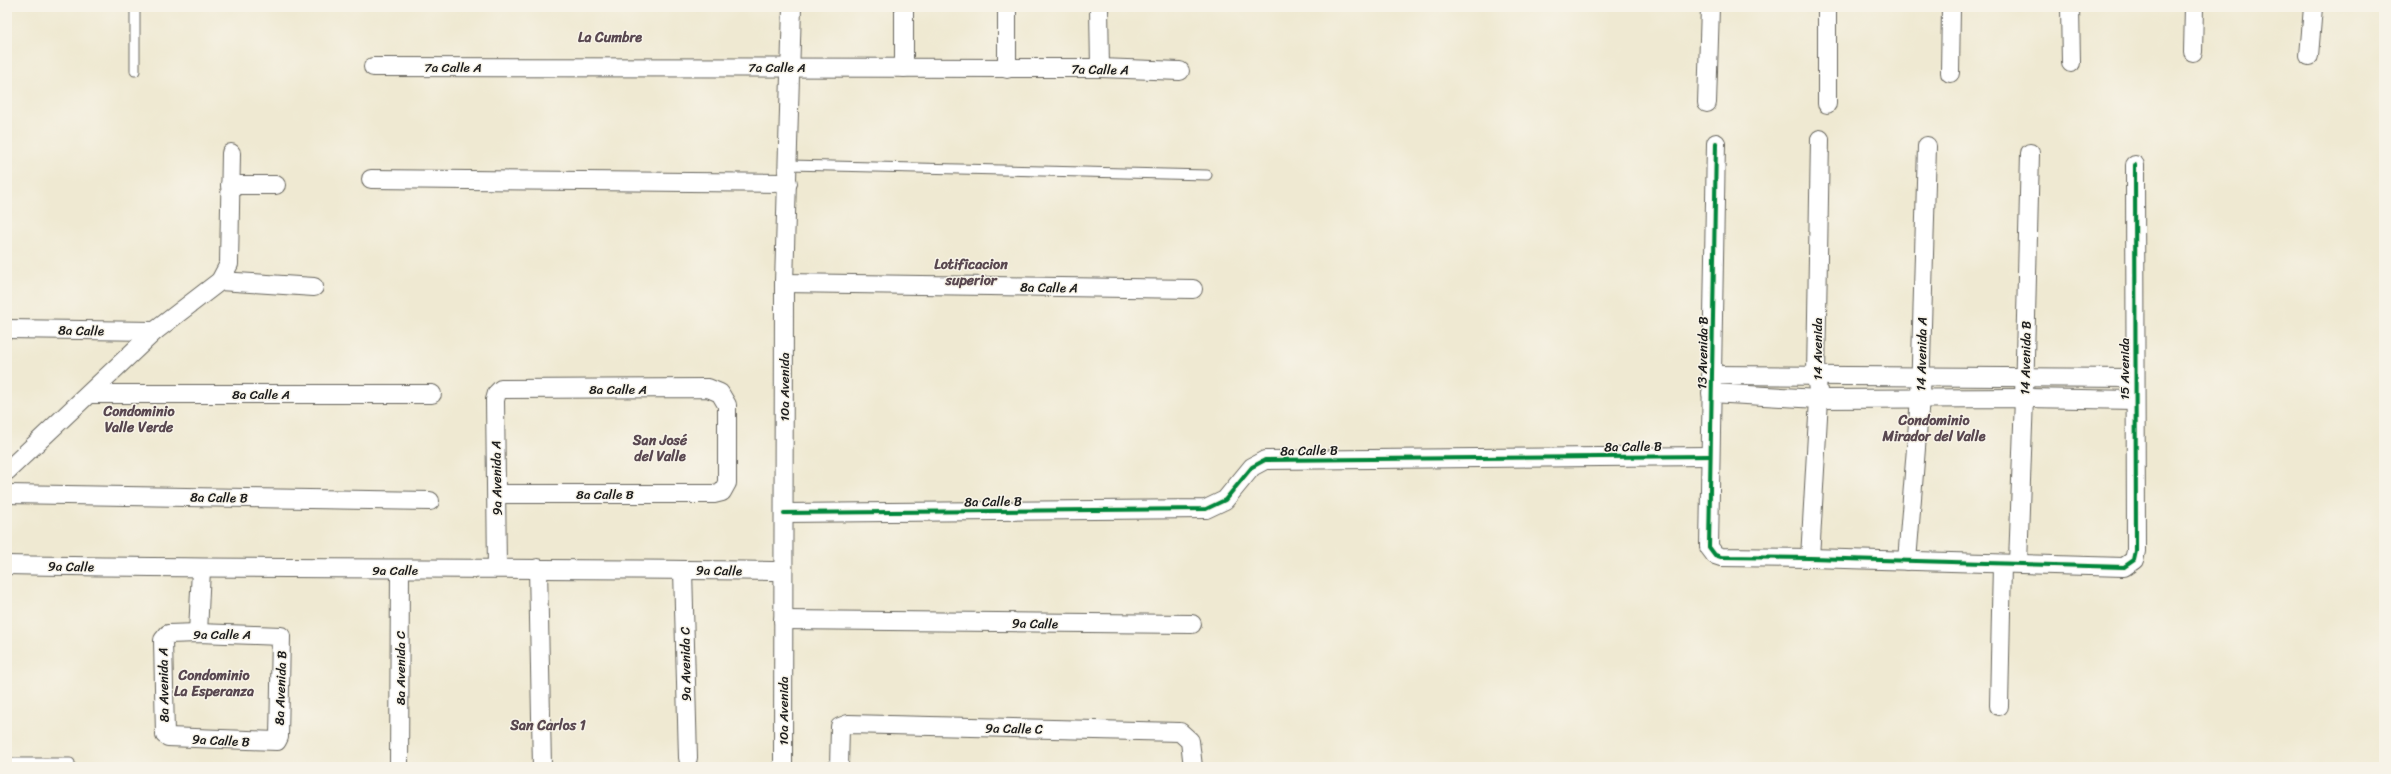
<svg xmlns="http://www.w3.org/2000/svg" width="2391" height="774" viewBox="0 0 2391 774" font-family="Sriracha,sans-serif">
	<rect width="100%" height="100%" fill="#f7f3e8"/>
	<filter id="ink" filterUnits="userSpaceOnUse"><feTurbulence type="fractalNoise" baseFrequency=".025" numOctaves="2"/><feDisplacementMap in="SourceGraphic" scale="8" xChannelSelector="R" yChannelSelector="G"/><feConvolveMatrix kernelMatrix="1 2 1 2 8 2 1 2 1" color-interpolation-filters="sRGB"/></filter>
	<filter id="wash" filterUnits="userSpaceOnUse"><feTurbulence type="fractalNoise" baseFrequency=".012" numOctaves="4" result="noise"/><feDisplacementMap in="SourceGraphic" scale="16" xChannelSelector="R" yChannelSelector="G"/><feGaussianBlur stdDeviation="0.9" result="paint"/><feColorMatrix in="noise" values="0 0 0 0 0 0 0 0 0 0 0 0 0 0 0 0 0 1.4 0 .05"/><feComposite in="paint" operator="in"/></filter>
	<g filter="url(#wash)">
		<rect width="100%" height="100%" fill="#efe9d2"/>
	</g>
	<g filter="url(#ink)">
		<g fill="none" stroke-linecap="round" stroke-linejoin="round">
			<defs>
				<g id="lane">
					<path d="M135 7V71"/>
					<path d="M789 165 1207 175"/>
					<path d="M7 763H70"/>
				</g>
				<g id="street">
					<path d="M1007 7V69"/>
					<path d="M1099 7 1100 68"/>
					<path d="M1827 7V104"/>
					<path d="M2070 7 2071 63"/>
					<path d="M2193 52 2194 7"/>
					<path d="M2309 56 2313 7"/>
					<path d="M373 67 1100 68 1180 71"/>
					<path d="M904 68V7"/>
					<path d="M1950 73 1951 7"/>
					<path d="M1707 103 1710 7"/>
					<path d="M1716 143 1709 547 1715 555 1721 557 1810 558 2124 567 2134 560 2136 551 2135 165"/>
					<path d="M371 179 788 183"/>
					<path d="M230 185H276"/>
					<path d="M220 281 314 287"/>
					<path d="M784 283 1193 289"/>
					<path d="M7 329 155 331"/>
					<path d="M1711 375 2134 378"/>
					<path d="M1711 393 1819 399 2024 398 2135 400"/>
					<path d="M90 394H432"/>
					<path d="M7 471 155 331 220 281 229 264 231 153"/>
					<path d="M7 494 430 501"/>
					<path d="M497 494H714L722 492 727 483V405L720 393 708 388 501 389 497 393 495 400 497 568"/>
					<path d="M784 513 1206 509 1225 500 1252 467 1265 460 1710 456"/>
					<path d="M1810 558 1819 399 1816 375 1820 139"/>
					<path d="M1907 561 1920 398 1927 146"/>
					<path d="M2018 563 2024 398 2030 153"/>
					<path d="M7 565C266 570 524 567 783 571"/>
					<path d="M538 568 542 767"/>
					<path d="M683 570 688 758"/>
					<path d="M783 620 1192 624"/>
					<path d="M198 633 281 636 279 737 277 741 168 737 165 735 163 640 168 634Z"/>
					<path d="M198 633 201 569"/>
					<path d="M1999 706 2002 564"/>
					<path d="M399 767 400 570"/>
					<path d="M783 767 784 283 792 7"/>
					<path d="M839 767 840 727 848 724 1180 732 1190 741 1193 767"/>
				</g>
			</defs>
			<use href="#lane" stroke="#66645c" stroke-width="11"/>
			<use href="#street" stroke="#66645c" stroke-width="20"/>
			<use href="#lane" stroke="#fff" stroke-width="9"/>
			<use href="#street" stroke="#fff" stroke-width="18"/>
			<defs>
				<g id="cycleway">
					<path d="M1716 143 1709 547 1715 555 1721 557 1810 558 2124 567 2134 560 2136 551 2135 165"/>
					<path d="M784 513 1206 509 1225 500 1252 467 1265 460 1710 456"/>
				</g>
			</defs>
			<use href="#cycleway" stroke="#f7f3e8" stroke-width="6"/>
			<use href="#cycleway" stroke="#00873e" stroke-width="4"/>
		</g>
	</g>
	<g text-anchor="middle" stroke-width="3" stroke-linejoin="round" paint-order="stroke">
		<g font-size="13" fill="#1c1c1c" stroke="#f7f3e8">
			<text x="453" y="72">7a Calle A</text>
			<text x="777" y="72">7a Calle A</text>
			<text transform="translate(1100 69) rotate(1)" y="5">7a Calle A</text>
			<text transform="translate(1049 287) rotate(1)" y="5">8a Calle A</text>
			<text transform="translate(81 330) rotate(1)" y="5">8a Calle</text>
			<text transform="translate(1817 349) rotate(-90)" y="5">14 Avenida</text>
			<text transform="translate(1702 353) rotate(-89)" y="5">13 Avenida B</text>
			<text transform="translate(1921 354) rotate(-89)" y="5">14 Avenida A</text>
			<text transform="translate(2025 358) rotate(-89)" y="5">14 Avenida B</text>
			<text transform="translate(2124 369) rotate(-90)" y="5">15 Avenida</text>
			<text transform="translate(784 387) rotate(-90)" y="5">10a Avenida</text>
			<text x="618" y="394">8a Calle A</text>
			<text x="261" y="399">8a Calle A</text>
			<text transform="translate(1633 446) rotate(-1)" y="5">8a Calle B</text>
			<text transform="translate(1309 450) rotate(-1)" y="5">8a Calle B</text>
			<text transform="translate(496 478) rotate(-91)" y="5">9a Avenida A</text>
			<text x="605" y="499">8a Calle B</text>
			<text transform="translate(219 497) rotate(1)" y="5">8a Calle B</text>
			<text transform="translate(993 501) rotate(-1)" y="5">8a Calle B</text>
			<text transform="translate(71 566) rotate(1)" y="5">9a Calle</text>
			<text x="395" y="575">9a Calle</text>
			<text transform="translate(719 570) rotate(1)" y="5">9a Calle</text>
			<text transform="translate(1035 623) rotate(1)" y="5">9a Calle</text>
			<text x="222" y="639">9a Calle A</text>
			<text transform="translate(685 664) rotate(-91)" y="5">9a Avenida C</text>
			<text transform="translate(400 668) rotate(-90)" y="5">8a Avenida C</text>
			<text transform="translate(163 685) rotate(-91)" y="5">8a Avenida A</text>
			<text transform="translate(280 688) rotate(-88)" y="5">8a Avenida B</text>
			<text transform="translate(783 711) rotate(-90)" y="5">10a Avenida</text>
			<text transform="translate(1014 728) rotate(1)" y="5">9a Calle C</text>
			<text transform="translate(221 740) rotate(3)" y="5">9a Calle B</text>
		</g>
		<g font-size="14" font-weight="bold" fill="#594850" stroke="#f7f3e8">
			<text x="610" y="42">La Cumbre</text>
			<text x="971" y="269">Lotificacion<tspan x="971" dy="16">superior</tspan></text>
			<text x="139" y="416">Condominio<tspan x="139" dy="16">Valle Verde</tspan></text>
			<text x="1934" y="425">Condominio<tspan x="1934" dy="16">Mirador del Valle</tspan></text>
			<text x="660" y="445">San José<tspan x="660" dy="16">del Valle</tspan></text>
			<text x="214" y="680">Condominio<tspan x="214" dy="16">La Esperanza</tspan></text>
			<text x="548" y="730">San Carlos 1</text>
		</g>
	</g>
	<rect width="2391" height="774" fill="none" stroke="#f7f3e8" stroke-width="24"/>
</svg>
